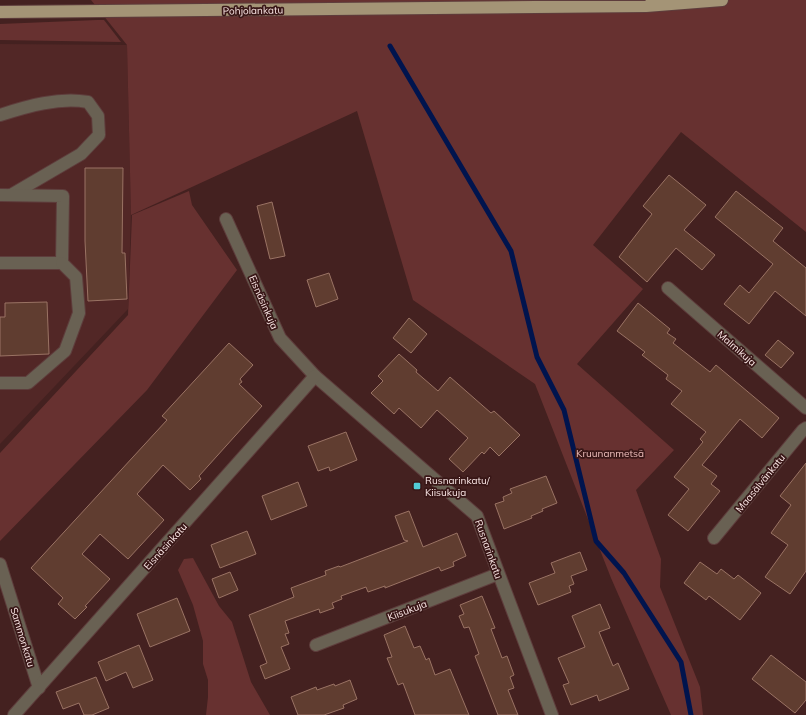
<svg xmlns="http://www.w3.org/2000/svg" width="806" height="715" viewBox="0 0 806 715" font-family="Mulish,sans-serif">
	<rect width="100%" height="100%" fill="#442120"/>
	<path fill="#522726" d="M0 44 127 45 131 215 128 309 0 444Z"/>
	<g fill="#673130">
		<path d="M91 0H806V232L681 132 593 245 643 289 577 364 674 450 636 490 661 559 660 587 700 687 703 715H671L611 578 535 384 413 300 357 111 131 215 127 45Z"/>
		<path d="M97 20H104L121 42 0 40V24Z"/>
		<path d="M189 191 192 205 237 270 147 390 0 541V453L128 315 132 215Z"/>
		<path d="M193 558 219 606 232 622 251 682 270 715H206L208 697V680L203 664V641L193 605 178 570 184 559Z"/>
	</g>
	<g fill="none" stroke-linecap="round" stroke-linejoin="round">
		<path stroke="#00144e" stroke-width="5" d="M390 46 511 251 537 357 564 410 596 541 624 573 681 662 691 715"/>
	</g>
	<g fill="#603d30" stroke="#9a7364">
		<path d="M85 168H123L122 253H125L127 299 88 301 85 241Z"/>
		<path d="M669 175 706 205 684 230 715 255 702 270 676 248 647 282 619 257 652 214 643 206Z"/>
		<path d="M736 191 783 228 773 241 806 268V316L775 291 749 324 724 304 740 285 749 293 773 264 715 217Z"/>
		<path d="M272 202 285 256 270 259 257 206Z"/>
		<path d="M329 273 338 299 316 307 307 280Z"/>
		<path d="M47 302 49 354 0 356V317H5V303Z"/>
		<path d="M638 303 670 329 667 333 676 339 673 343 710 372 716 365 779 418 762 438 740 419 702 465 717 476 711 484 720 491 688 531 668 515 689 489 674 477 703 442 700 439 706 432 671 404 682 391 666 379 668 375 642 355 645 352 617 331Z"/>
		<path d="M409 318 427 334 411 353 393 338Z"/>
		<path d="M778 340 794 353 781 368 765 355Z"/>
		<path d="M229 343 253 365 240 379 242 382 239 384 262 406 199 476 201 479 190 490 163 465 137 494 164 520 128 559 100 534 82 554 110 579 85 606 87 607 75 619 58 604 63 598 31 568 167 420 162 416Z"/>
		<path d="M399 354 417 370 416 372 438 391 450 377 491 413 494 411 520 435 499 456 490 447 484 454 482 452 463 472 449 459 468 438 437 410 421 428 399 408 394 414 371 393 383 381 378 376Z"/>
		<path d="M346 432 357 460 330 471 329 467 318 471 308 446Z"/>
		<path d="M806 463V571L790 594 765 577 788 545 771 533 791 505 780 496Z"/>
		<path d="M546 476 557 503 542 509 543 511 531 516 532 518 504 529 495 504 504 501 503 497 512 493 510 489Z"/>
		<path d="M298 482 307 506 271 520 262 496Z"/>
		<path d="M409 511 423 547 457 533 466 556 453 562 454 566 441 571 439 567 385 588V586L368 592 366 587 341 596 342 599 332 603 334 608 320 613 319 609 285 621 289 633 285 634 289 644 281 647 290 669 265 679 260 666 267 663 249 615 294 597 291 588 326 575 325 571 339 566 340 567 408 541 404 540 395 516Z"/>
		<path d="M247 531 256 554 220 568 211 545Z"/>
		<path d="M580 552 587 570 571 576 574 584 569 586 571 592 538 605 529 583 555 573 551 563Z"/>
		<path d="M700 562 717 574 721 569 734 579 738 575 761 593 740 620 709 596 706 600 684 583Z"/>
		<path d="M230 572 238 590 219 598 212 579Z"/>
		<path d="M482 596 495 628 491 629 502 658 507 656 514 675 510 677 514 688 508 690 518 715H498L475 656 479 654 469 627 464 628 459 616 464 614 460 605Z"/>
		<path d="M177 598 190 631 150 647 137 614Z"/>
		<path d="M600 604 610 628 599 632 613 666 618 663 629 689 599 701 597 695 571 705 563 685 569 683 558 658 585 647 572 616Z"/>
		<path d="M405 626 414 648 420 646 426 660 429 658 435 675 450 669 469 715H415L403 683 398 685 387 658 392 657 384 635Z"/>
		<path d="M139 645 153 680 133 688 126 672 106 681 98 662Z"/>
		<path d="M771 655 806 682V700L795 713 752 679Z"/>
		<path d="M96 677 109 708 92 715H84L79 703 63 709 56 692Z"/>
		<path d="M350 680 357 699 343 705 344 708 324 715H298L291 697 316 687 317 690 334 684 335 686Z"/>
	</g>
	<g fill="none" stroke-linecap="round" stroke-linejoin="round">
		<defs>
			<g id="minor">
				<path d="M0 115C28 106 59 97 88 102L98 116 99 135 81 154 11 195"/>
				<path d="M0 195 63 196 62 263H0"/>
				<path d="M226 219 280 338 315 376 477 516 552 715"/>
				<path d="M668 288 806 408"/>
				<path d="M0 383H28L65 351 79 313 76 277 62 263"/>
				<path d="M714 538 803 430 806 428"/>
				<path d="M0 564 39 688"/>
				<path d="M316 645 498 574"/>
				<path d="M14 715 315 376"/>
			</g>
			<path id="major" d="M0 12 646 6 722 0"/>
		</defs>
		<use href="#minor" stroke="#5e3d3c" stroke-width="14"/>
		<use href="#major" stroke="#5e3d3c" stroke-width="14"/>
		<use href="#minor" stroke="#696153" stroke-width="12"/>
		<use href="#major" stroke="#a49476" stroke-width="12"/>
	</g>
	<rect fill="#52ccd6" stroke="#391717" stroke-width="1.5" x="413" y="482" width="8" height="8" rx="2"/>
	<g text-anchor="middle" stroke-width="3.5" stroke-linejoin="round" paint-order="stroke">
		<g font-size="10" fill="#fde9e8" stroke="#391717">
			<text transform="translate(253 10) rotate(-1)" y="4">Pohjolankatu</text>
			<text transform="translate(264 302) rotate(66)" y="4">Eisnäsinkuja</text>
			<text transform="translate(737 348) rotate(41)" y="4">Malmikuja</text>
			<text transform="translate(760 483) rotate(-51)" y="4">Maasälvänkatu</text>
			<text transform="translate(165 546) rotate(-48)" y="4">Eisnäsinkatu</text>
			<text transform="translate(489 549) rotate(70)" y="4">Rusnarinkatu</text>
			<text transform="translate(407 610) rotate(-21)" y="4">Kiisukuja</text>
			<text transform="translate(23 637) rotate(73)" y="4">Sammonkatu</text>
		</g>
		<g font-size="10" fill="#f1c1be" stroke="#391717">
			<text x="610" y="457">Kruunanmetsä</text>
		</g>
		<g font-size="10" fill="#fde9e8" stroke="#391717" text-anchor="start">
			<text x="425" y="484">Rusnarinkatu/<tspan x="425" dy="12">Kiisukuja</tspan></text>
		</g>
	</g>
</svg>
